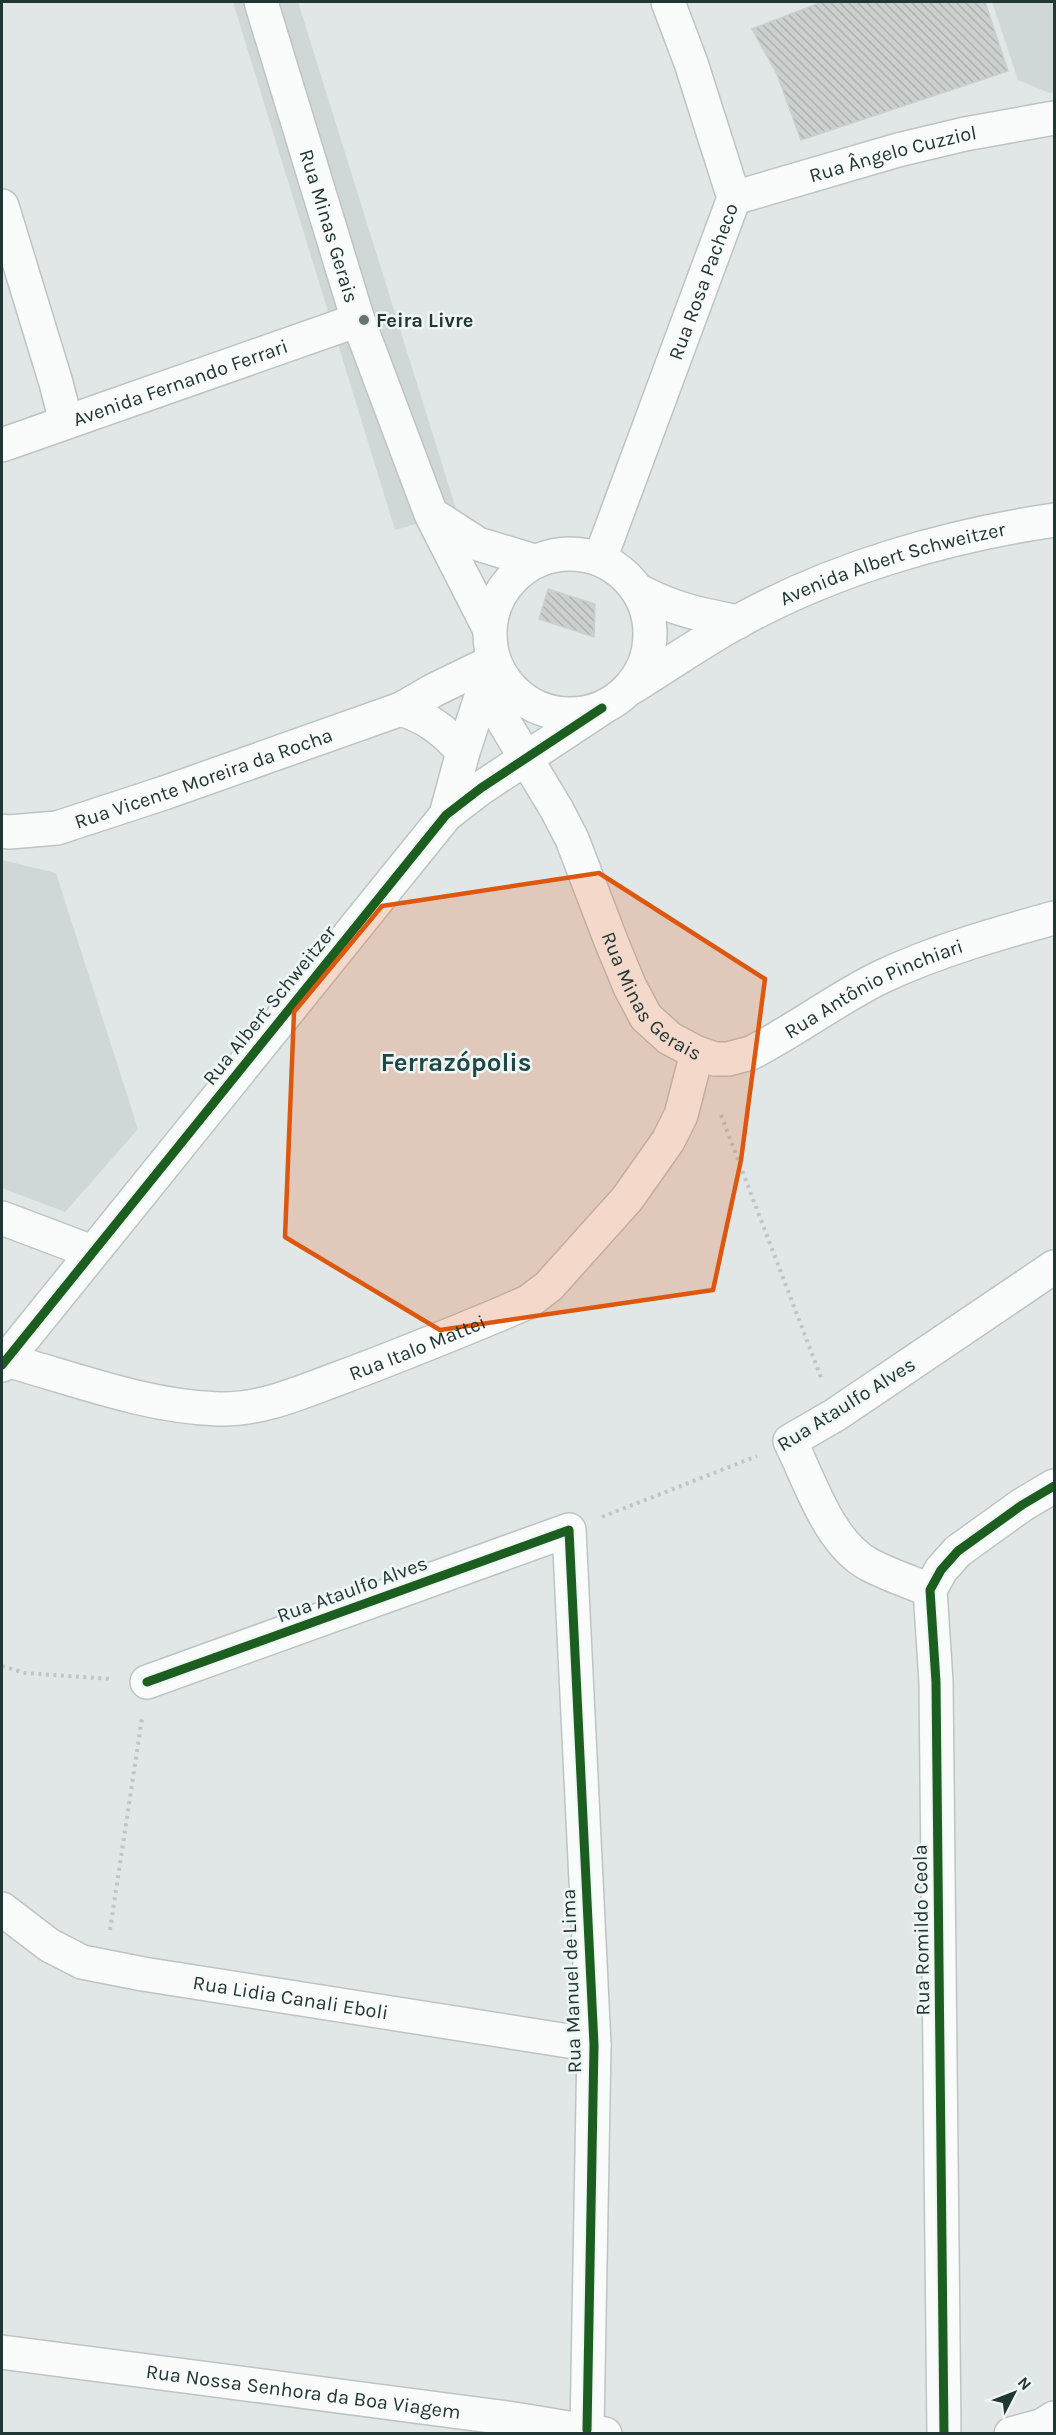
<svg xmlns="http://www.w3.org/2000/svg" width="1056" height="2435" viewBox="0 0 1056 2435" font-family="Karla,sans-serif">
	<defs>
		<pattern id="building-back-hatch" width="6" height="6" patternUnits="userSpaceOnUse" patternTransform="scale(1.5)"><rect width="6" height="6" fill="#cbd0cf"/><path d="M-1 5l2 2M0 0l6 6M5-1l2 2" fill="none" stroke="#aeb3b2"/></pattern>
	</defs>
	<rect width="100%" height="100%" fill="#e1e7e6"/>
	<g fill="#cfd8d6">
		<path d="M233 2H298L457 512 395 530Z"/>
		<path d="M992 2H1054V92L1050 93 1018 80Z"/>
		<path d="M2 860 56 873 138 1129 65 1212 2 1188Z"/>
	</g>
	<g fill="url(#building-back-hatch)" stroke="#cad0cf" stroke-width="1.5">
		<path d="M822 2H985L1008 71 801 140 777 74 752 29Z"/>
		<path d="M548 589 595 604 594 637 539 619Z"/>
	</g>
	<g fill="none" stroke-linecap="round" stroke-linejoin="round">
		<defs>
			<g id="street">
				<path id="s1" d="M261 2 358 320 431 514 489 628"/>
				<path id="s2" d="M734 198 898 150 965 134 1054 118"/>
				<path d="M2 206 56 383 66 422"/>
				<path id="s3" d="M2 445 358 320"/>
				<path d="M433 515 478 544 534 561"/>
				<circle cx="570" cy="634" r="80"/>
				<path id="s4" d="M600 559 734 198 691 63 668 2"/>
				<path d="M639 591C676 610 698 614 738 622"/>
				<path id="s5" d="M483 687 557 810 572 839 611 941 630 987 646 1017 669 1038 697 1053 715 1059H728L751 1053C796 1030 836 999 881 977 936 951 996 934 1054 918"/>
				<path id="s6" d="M631 688C667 666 702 641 739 621 835 568 947 536 1054 520"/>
				<path d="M401 709C428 718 445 731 463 752"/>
				<path d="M446 815 463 752 488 676"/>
				<path id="s7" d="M2 831 9 832 57 828 164 793 401 709 434 690 494 661"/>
				<path d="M2 1218 92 1252"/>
				<path id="s8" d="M6 1360C75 1379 147 1407 219 1409 261 1410 299 1393 337 1379 391 1359 445 1337 498 1315L528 1302 549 1286 627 1199 668 1141 681 1115 697 1053"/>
				<path d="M2 1365 446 815 481 788 602 708"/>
				<path d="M930 1590C910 1582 889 1575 870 1565 829 1544 810 1481 790 1441L835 1415 1054 1267"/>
				<path d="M147 1682 569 1530 594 2045 587 2430"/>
				<path id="s9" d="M2 1909 49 1945 82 1962 143 1974 594 2045"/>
				<path id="s10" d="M2 2352 514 2419 605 2434"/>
				<path d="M944 2434 936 1682 930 1590 941 1570 958 1551 1022 1505 1054 1486"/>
				<path d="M1011 2434 1041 2426 1054 2418"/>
			</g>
		</defs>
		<use href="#street" stroke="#bec3c3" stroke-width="36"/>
		<g stroke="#bfc7c6" stroke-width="4" stroke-dasharray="3 4.5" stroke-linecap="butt">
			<path d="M721 1115 822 1380"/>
			<path d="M602 1517 757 1456"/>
			<path d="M2 1666 25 1673 111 1679"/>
			<path d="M110 1930 142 1718"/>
		</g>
		<use href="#street" stroke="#fafbfb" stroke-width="33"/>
		<defs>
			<g id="cycleway">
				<path d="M2 1365 446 815 481 788 602 708"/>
				<path d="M147 1682 569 1530 594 2045 587 2430"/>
				<path d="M944 2434 936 1682 930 1590 941 1570 958 1551 1022 1505 1054 1486"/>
			</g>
		</defs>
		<use href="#cycleway" stroke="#eff6f4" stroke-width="13"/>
		<use href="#cycleway" stroke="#1b5e20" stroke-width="9"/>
	</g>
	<path fill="#de570e" fill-opacity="0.2" stroke="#de570e" stroke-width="4.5" stroke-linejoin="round" d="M599 873 765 979 741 1160 713 1290 440 1330 285 1237 294 1012 382 906Z"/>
	<circle fill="#647574" stroke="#eff6f4" stroke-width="2" cx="364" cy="320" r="6"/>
	<g text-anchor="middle" stroke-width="5" stroke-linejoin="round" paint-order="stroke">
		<g font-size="20" fill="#213736" stroke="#eff6f4">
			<text dy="7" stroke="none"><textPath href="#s2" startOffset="165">Rua Ângelo Cuzziol</textPath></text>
			<text dy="7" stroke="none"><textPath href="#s1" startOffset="234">Rua Minas Gerais</textPath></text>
			<text dy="7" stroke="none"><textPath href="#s4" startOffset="296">Rua Rosa Pacheco</textPath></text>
			<text dy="7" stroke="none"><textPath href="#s3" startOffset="189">Avenida Fernando Ferrari</textPath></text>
			<text dy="7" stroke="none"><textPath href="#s6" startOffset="292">Avenida Albert Schweitzer</textPath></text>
			<text dy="7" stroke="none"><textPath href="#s7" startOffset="210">Rua Vicente Moreira da Rocha</textPath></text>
			<text dy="7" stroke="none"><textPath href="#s5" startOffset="627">Rua Antônio Pinchiari</textPath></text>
			<text dy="7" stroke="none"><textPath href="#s5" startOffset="356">Rua Minas Gerais</textPath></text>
			<text transform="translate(269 1005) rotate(-51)" y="7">Rua Albert Schweitzer</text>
			<text dy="7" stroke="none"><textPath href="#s8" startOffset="428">Rua Italo Mattei</textPath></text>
			<text transform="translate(846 1404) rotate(-32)" y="7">Rua Ataulfo Alves</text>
			<text transform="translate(352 1589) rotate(-20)" y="7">Rua Ataulfo Alves</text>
			<text transform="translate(921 1930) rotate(-91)" y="7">Rua Romildo Ceola</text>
			<text transform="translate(571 1981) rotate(-92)" y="7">Rua Manuel de Lima</text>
			<text dy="7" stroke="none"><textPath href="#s9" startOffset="308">Rua Lidia Canali Eboli</textPath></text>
			<text dy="7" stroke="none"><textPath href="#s10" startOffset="304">Rua Nossa Senhora da Boa Viagem</textPath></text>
		</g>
		<g font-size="20" font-weight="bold" fill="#213736" stroke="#eff6f4" text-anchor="start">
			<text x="376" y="327">Feira Livre</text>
		</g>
		<g font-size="26" font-weight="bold" fill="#1f4746" stroke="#eff6f4">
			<text x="456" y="1071">Ferrazópolis</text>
		</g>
	</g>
	<rect width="1056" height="2435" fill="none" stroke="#213736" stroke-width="6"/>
	<g transform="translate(1014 2393) rotate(48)" stroke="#eff6f4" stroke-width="4.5" paint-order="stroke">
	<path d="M0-4.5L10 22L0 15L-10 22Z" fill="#213736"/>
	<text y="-9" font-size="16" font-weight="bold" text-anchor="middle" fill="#213736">N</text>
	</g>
</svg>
